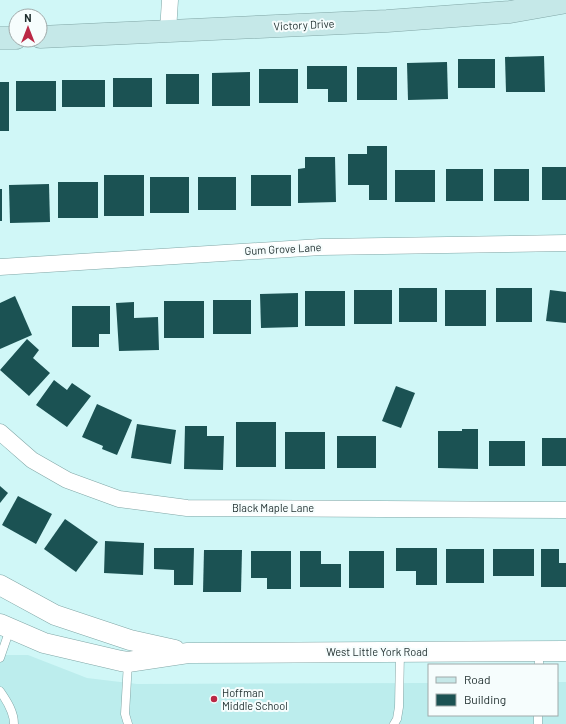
<svg xmlns="http://www.w3.org/2000/svg" width="566" height="724" viewBox="0 0 566 724" font-family="Barlow,sans-serif">
	<rect width="100%" height="100%" fill="#d0f7f7"/>
	<path fill="#bceded" d="M0 655H28L87 678 137 684 429 683V715H557V682H566V724H0Z"/>
	<g fill="#1b5253">
		<path d="M544 56 545 92H506L505 57Z"/>
		<rect x="458" y="59" width="37" height="29"/>
		<path d="M447 62 448 99 408 100 407 63Z"/>
		<path d="M307 66H347V102H328V89H307Z"/>
		<rect x="357" y="67" width="40" height="33"/>
		<rect x="259" y="69" width="39" height="34"/>
		<path d="M250 72V106H212V73Z"/>
		<rect x="166" y="74" width="33" height="30"/>
		<rect x="113" y="78" width="39" height="29"/>
		<rect x="62" y="80" width="43" height="27"/>
		<rect x="16" y="81" width="40" height="30"/>
		<rect x="0" y="82" width="9" height="49"/>
		<path d="M367 146H387V200H369V185H348V154H367Z"/>
		<path d="M305 157H335L336 202 298 203V169L305 168Z"/>
		<rect x="542" y="167" width="24" height="33"/>
		<rect x="446" y="169" width="37" height="32"/>
		<rect x="494" y="169" width="35" height="32"/>
		<rect x="395" y="170" width="40" height="32"/>
		<rect x="104" y="175" width="40" height="41"/>
		<rect x="251" y="175" width="40" height="31"/>
		<rect x="150" y="177" width="39" height="36"/>
		<rect x="198" y="177" width="38" height="33"/>
		<rect x="58" y="182" width="40" height="36"/>
		<path d="M49 184 50 222 10 223 9 185Z"/>
		<rect x="0" y="189" width="2" height="32"/>
		<rect x="399" y="288" width="38" height="34"/>
		<rect x="496" y="288" width="36" height="34"/>
		<rect x="354" y="290" width="38" height="34"/>
		<rect x="445" y="290" width="41" height="36"/>
		<path d="M550 290 566 292V323L546 321Z"/>
		<rect x="305" y="291" width="40" height="35"/>
		<path d="M298 293V327L261 328 260 294Z"/>
		<path d="M15 296 32 335 0 349V303Z"/>
		<rect x="213" y="300" width="38" height="34"/>
		<rect x="164" y="301" width="40" height="37"/>
		<path d="M134 302V318L158 317 159 350 119 351 116 303Z"/>
		<path d="M72 306H110V334H99V347H72Z"/>
		<path d="M27 339 39 350 33 358 50 373 29 396 0 370Z"/>
		<path d="M54 380 67 390 72 383 91 396 67 427 36 405Z"/>
		<path d="M396 386 415 393 401 428 382 421Z"/>
		<path d="M97 404 132 420 117 455 102 449 103 446 82 437Z"/>
		<rect x="236" y="422" width="40" height="45"/>
		<path d="M137 424 176 430 171 464 131 458Z"/>
		<path d="M185 426H207V436H224L223 470 184 469Z"/>
		<path d="M462 429H478V469L438 468V431H462Z"/>
		<rect x="285" y="432" width="40" height="37"/>
		<rect x="337" y="436" width="39" height="32"/>
		<rect x="542" y="438" width="24" height="28"/>
		<rect x="489" y="441" width="36" height="25"/>
		<path d="M0 486 8 493 0 503Z"/>
		<path d="M18 496 52 514 36 544 2 525Z"/>
		<path d="M65 519 98 542 76 572 44 549Z"/>
		<path d="M105 541 144 543 143 575 104 573Z"/>
		<path d="M154 548H194L193 585H174V570L154 569Z"/>
		<path d="M396 548H437V585H416V571H396Z"/>
		<rect x="446" y="549" width="38" height="34"/>
		<rect x="493" y="549" width="41" height="27"/>
		<path d="M541 549H559V563H566V587H541Z"/>
		<path d="M204 550H242L241 592H203Z"/>
		<path d="M251 551H291V589H267V578H251Z"/>
		<path d="M300 551H321V564H341V587H300Z"/>
		<rect x="349" y="551" width="35" height="37"/>
	</g>
	<g fill="none" stroke-linecap="round" stroke-linejoin="round">
		<defs>
			<g id="service">
				<path d="M0 658 10 629"/>
				<path d="M539 665V652"/>
				<path d="M0 691C7 701 14 712 14 724"/>
				<path d="M128 724 125 714 128 662"/>
				<path d="M394 724 397 719 399 707 400 652"/>
				<path d="M538 724V715"/>
			</g>
			<g id="minor">
				<path d="M168 31 170 0"/>
				<path d="M0 267 321 247 566 243"/>
				<path d="M0 432 32 460 67 480 119 499 187 508 566 510"/>
			</g>
			<g id="tertiary">
				<path d="M0 585 55 615 130 640 175 650"/>
				<path d="M0 624 44 643 121 661 128 662 188 653 566 651"/>
			</g>
			<g id="secondary">
				<path d="M40 37 387 21 510 12 566 2"/>
				<path d="M0 38H16"/>
			</g>
		</defs>
		<use href="#service" stroke="#81a6a6" stroke-width="9"/>
		<use href="#minor" stroke="#81a6a6" stroke-width="17"/>
		<use href="#tertiary" stroke="#81a6a6" stroke-width="21"/>
		<use href="#secondary" stroke="#81a6a6" stroke-width="23"/>
		<use href="#service" stroke="#fff" stroke-width="8"/>
		<use href="#minor" stroke="#fff" stroke-width="16"/>
		<use href="#tertiary" stroke="#fff" stroke-width="20"/>
		<use href="#secondary" stroke="#c5e8e8" stroke-width="22"/>
	</g>
	<circle fill="#ba2845" stroke="#f6fdfd" stroke-width="1.5" cx="214" cy="699" r="4"/>
	<g text-anchor="middle" stroke-width="4" stroke-linejoin="round" paint-order="stroke">
		<g font-size="11" fill="#1e2d2d" stroke="#f6fdfd">
			<text transform="translate(304 25) rotate(-3)" y="4">Victory Drive</text>
			<text transform="translate(283 249) rotate(-3)" y="4">Gum Grove Lane</text>
			<text x="273" y="512">Black Maple Lane</text>
			<text x="377" y="656">West Little York Road</text>
		</g>
		<g font-size="11" fill="#1e2d2d" stroke="#f6fdfd" text-anchor="start">
			<text x="222" y="697">Hoffman<tspan x="222" dy="13">Middle School</tspan></text>
		</g>
	</g>
	<rect x="428" y="664" width="130" height="52" fill="#f6fdfd" stroke="#a0aaaa"/>
	<rect x="436" y="677" width="20" height="6" fill="#c5e8e8" stroke="#a0aaaa"/>
	<text x="464" y="684" font-size="12" fill="#1e2d2d">Road</text>
	<rect x="436" y="694" width="20" height="12" fill="#1b5253" stroke="#a0aaaa"/>
	<text x="464" y="704" font-size="12" fill="#1e2d2d">Building</text>
	<g transform="translate(28 28)"><circle r="19" fill="#f6fdfd" stroke="#a0aaaa"/>
	<path d="M0-3L7 15L0 10L-7 15Z" fill="#ba2845"/>
	<text y="-6" font-size="11" font-weight="bold" text-anchor="middle" fill="#1e2d2d">N</text>
	</g>
</svg>
